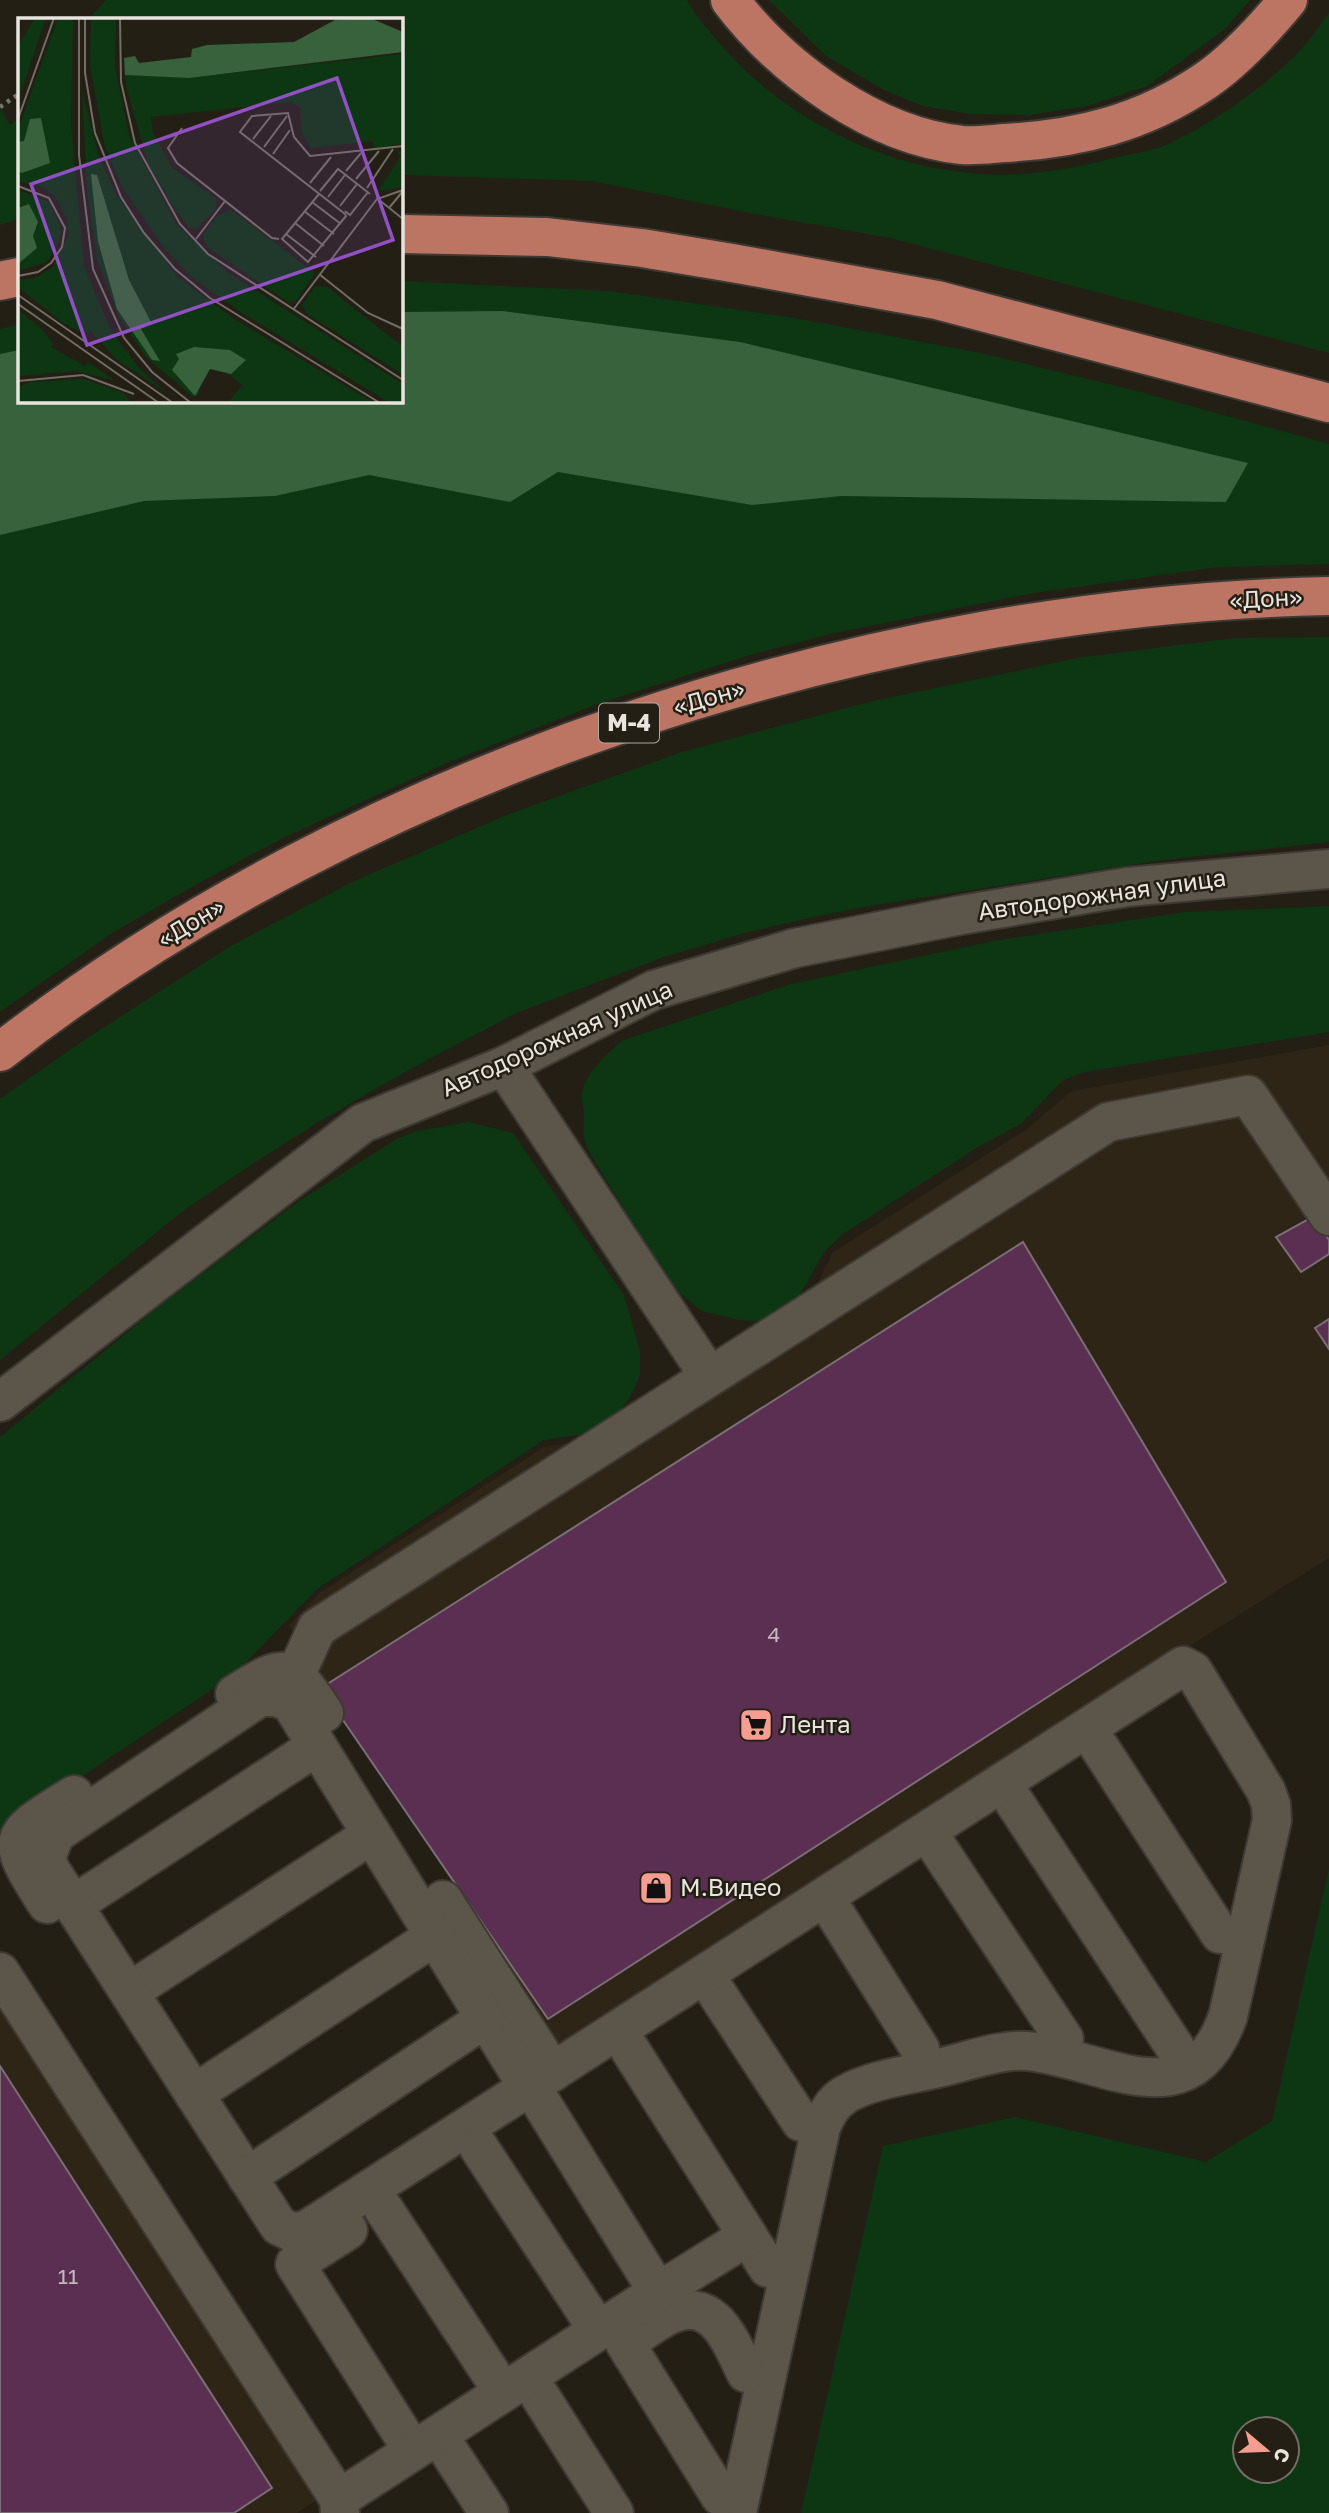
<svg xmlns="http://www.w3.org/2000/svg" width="1329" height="2513" viewBox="0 0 1329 2513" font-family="'Golos Text',sans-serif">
	<rect width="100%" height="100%" fill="#241f15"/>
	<g fill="#2e2516">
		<path d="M1329 1045V1558L555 2047 289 1625 321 1592 544 1447 579 1441 813 1293 832 1253 1027 1129 1072 1091Z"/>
		<path d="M0 1949 349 2479 297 2513H0Z"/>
	</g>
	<g fill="#0d3613" fill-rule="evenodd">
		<path d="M106 0H687C694 14 705 26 715 38 780 117 880 168 982 174 1027 177 1071 169 1114 158 1132 154 1153 151 1170 143 1216 121 1259 90 1296 55 1308 43 1318 27 1329 13V353L890 238 755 214 592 181 401 175V19H95L92 15Z"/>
		<path d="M769 0H1250L1225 29 1147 86 1087 106 1029 115 970 114 923 106 884 90 826 56Z"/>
		<path d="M0 108 10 125 19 118V219L0 225Z"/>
		<path d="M401 281 609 291 795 318 981 353 1133 390 1329 444V564L1218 567 1028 594 831 634 753 654 595 705 449 762 285 837 197 884 112 933 0 1012V329L19 324V401H401Z"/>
		<path d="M1329 637V842L1156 861 869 906 809 918 745 933 664 957 516 1013 414 1067 320 1121 248 1167 183 1211 0 1360V1099L78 1044 229 947 350 883 509 814 682 752 869 702 1077 658 1234 638Z"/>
		<path d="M1329 906V1032L1085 1072 1063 1080 1022 1123 978 1147 843 1234 824 1252 796 1302 768 1318 756 1321 739 1320 702 1311 673 1288 589 1152C581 1134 584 1133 584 1115 584 1108 581 1100 582 1093 586 1072 607 1055 621 1041L791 984 993 941 1185 912Z"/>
		<path d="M468 1122 513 1133 624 1295 640 1351V1375L635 1387 627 1402 606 1425 585 1434 544 1440 317 1589 235 1674 0 1831V1437L158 1307 296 1203 398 1138 418 1131Z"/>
		<path d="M1329 1868V2513H801L883 2146 1015 2117 1206 2162 1272 2121ZM1245 2429H1287V2471H1245Z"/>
	</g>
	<path fill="#38623b" d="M502 311 740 342 1248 463 1226 502 841 496 752 505 558 472 510 502 369 475 275 496 144 501 0 535V354L19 350V401H401V312Z"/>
	<g fill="#5b2f51" stroke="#7a6f77" stroke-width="2">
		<path d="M1314 1216 1329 1240V1254L1301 1272 1276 1237Z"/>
		<path d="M1023 1242 1226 1582 548 2019 321 1688Z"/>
		<path d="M1329 1319V1349L1315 1328Z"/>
		<path d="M0 2066 272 2488 234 2513H0Z"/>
	</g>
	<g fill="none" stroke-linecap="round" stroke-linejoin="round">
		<defs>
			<g id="minor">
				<path d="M504 1066 709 1376"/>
				<path d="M0 1402 363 1123 504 1066 654 990 795 948 961 915 1127 887 1329 869"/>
				<path d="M295 1676 317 1628 1108 1122 1248 1095 1329 1216"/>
				<path d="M235 1694C286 1662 290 1661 324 1713"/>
				<path d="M1098 1745 1220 1934"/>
				<path d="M1013 1800 1176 2049"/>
				<path d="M938 1848 1064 2039"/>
				<path d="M443 1900 553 2072"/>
				<path d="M47 1904C3 1835 7 1837 74 1795"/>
				<path d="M73 1905 317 1746"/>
				<path d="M836 1915 920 2049"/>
				<path d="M0 1972 339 2499 340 2513"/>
				<path d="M129 1992 371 1835"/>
				<path d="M716 1992 801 2122"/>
				<path d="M629 2048 768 2268"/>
				<path d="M528 2087 290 1702 275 1697H260L55 1834 47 1855 48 1866 279 2226 294 2233 308 2229 1183 1666 1193 1671 1266 1791 1271 1805 1272 1820 1228 2016C1190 2124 1104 2058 1027 2051 998 2049 966 2062 938 2068 909 2075 873 2079 846 2094 833 2102 827 2113 821 2127L737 2513"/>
				<path d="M194 2094 435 1936"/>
				<path d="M478 2146 598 2330"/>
				<path d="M247 2177 486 2018"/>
				<path d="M383 2208 503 2392"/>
				<path d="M348 2230 295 2264 413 2451"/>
				<path d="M658 2292 748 2236"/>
				<path d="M630 2340C642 2332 654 2323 667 2316 713 2293 730 2340 746 2373"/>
				<path d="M625 2343 720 2496"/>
				<path d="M540 2396 614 2513"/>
				<path d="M450 2453 489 2513"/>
				<path d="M339 2499 658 2292 542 2104"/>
			</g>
			<g id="highway">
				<path d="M730 0C782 69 874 136 962 145 976 146 991 144 1005 143 1078 139 1143 123 1205 81 1236 60 1264 29 1288 0"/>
				<path d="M401 234 547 237 642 248 732 263 937 300 1329 403"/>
				<path d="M0 281 19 277"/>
				<path d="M0 1052C361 770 872 605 1329 596"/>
			</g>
		</defs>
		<use href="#minor" stroke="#3d3933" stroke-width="42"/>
		<use href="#highway" stroke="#3d3933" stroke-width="42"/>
		<path stroke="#79756c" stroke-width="4.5" stroke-dasharray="3.5 5" stroke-linecap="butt" d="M0 107 19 94"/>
		<use href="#minor" stroke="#5b554a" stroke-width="38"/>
		<use href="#highway" stroke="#bc7463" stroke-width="38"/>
	</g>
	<defs>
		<symbol id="supermarket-square" viewBox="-11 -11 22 22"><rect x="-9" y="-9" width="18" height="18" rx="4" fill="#f59d8f" stroke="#241f15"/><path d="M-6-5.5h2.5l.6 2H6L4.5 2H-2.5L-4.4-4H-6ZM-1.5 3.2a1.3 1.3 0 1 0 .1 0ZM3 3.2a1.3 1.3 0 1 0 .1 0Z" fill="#111"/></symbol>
		<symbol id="shop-square" viewBox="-11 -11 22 22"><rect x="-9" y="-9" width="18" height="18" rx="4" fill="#f59d8f" stroke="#241f15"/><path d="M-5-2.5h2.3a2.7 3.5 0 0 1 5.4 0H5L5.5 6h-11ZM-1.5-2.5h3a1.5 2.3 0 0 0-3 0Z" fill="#111"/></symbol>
	</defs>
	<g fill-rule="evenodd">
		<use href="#supermarket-square" x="737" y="1706" width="38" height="38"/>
		<use href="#shop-square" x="637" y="1869" width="38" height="38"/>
	</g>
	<g text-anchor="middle" stroke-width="5" stroke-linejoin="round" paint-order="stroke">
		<g font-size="21" fill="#c5b8bb">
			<text x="774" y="1642">4</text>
			<text x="68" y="2284">11</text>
		</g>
		<rect fill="#241f15" stroke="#adaaa2" stroke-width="2" x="599" y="703.5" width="60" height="39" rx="5"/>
		<g font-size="23" font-weight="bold" fill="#e8e5de">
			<text x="629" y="731">М-4</text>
		</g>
		<g font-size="24" fill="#e8e5de" stroke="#241f15">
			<text transform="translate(1266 599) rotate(-3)" y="8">«Дон»</text>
			<text transform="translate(709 698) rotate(-16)" y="8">«Дон»</text>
			<text transform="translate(1102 895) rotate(-8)" y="8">Автодорожная улица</text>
			<text transform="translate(191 923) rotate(-31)" y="8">«Дон»</text>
			<text transform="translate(557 1039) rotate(-24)" y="8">Автодорожная улица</text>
		</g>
		<g font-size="24" fill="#e8e5de" stroke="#241f15" text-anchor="start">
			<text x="780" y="1733">Лента</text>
			<text x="680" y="1896">М.Видео</text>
		</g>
	</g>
	<g transform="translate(18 18)">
		<rect width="385" height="385" fill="#241f15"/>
		<path d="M17 0H28L0 82V28ZM40 0H55L53 106 66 248 93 313 121 350 150 376 98 341 73 313 67 316 45 305 0 269V262L17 260 35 249 51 217 49 201 38 179 21 167 0 164V111ZM73 0H98L97 48 111 117 158 206 209 254 385 366V385H372L224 295 175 260 147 231 104 169 86 126 72 46ZM385 36V126L356 130 355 123 293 130 284 115 282 90 274 84 133 99 135 115 154 150 198 180V191L178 211 170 208 156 190 130 145 108 68 107 57 176 59ZM64 72 80 136 98 177 159 258 213 299 356 385H210L224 367 203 350H191L181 367V377L174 378 128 339 101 299 79 241 69 173ZM385 132V169L360 173 383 138 379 135ZM0 172 31 184 43 211 41 224 29 244 0 253ZM213 192 297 255 278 283 270 284 189 229 185 217 200 197ZM297 268 309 269 385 329V357L289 296 284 287ZM0 292 23 310 35 325 33 329 67 348 70 344 97 363 58 353 0 358ZM65 361 106 375 113 385H0V369L12 364Z" fill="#0d3613"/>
		<path d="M352 0 385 14V34L171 60 107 57 106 40 117 38 121 45 173 39 174 31 189 27 276 24 317 2ZM23 100 32 145 4 155 0 153V124L6 123 12 101ZM73 156 79 157 111 262 134 306 123 311 142 343 134 342 99 291 80 223ZM11 186 20 204 15 218 19 230 0 246V190ZM176 329 212 332 228 342 213 356 192 351 177 378 154 352 161 341 158 336Z" fill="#38623b"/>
		<path fill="none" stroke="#726e65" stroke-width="2" d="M61 0V137L75 251 106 320 134 354 173 385M67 0V55L77 115 103 179 126 215 157 251 192 280 362 385M102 0 103 64 117 125 162 206 190 236 385 362M0 101 36 0M164 110 150 130 159 145 254 220 261 221M235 121 253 98M246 129 269 98M255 136 272 112M328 153 343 135M338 161 361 133M292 165 313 139M0 168 31 180 47 210 44 229 33 245 20 254 0 258M349 170 375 131M302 173 320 151 352 176M301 176 264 221 290 244 328 198 327 196 222 114 234 98 270 95 276 119 292 138 385 128M310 179 327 157M360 181 385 201M294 184 323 206M322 188 339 166M371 190 385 173M286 193 316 216M327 193 332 197 350 174M277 205 306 228M268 216 298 239M178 221 207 183M301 256 350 295 385 311M0 277 155 385M0 286 141 385M275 292 359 181 385 172M0 363 65 357 116 376"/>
		<path fill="#9151c5" fill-opacity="0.15" stroke="#9151c5" stroke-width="3.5" d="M319 60 375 222 69 327 13 166Z"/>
		<rect width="385" height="385" fill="none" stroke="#e8e5de" stroke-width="3.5"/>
	</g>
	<g transform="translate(1266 2450) rotate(109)"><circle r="33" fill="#241f15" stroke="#726e65" stroke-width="2"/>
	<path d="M0-5L12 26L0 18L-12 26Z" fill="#f59d8f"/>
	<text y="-10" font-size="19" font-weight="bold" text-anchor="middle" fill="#e8e5de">С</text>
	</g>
</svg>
